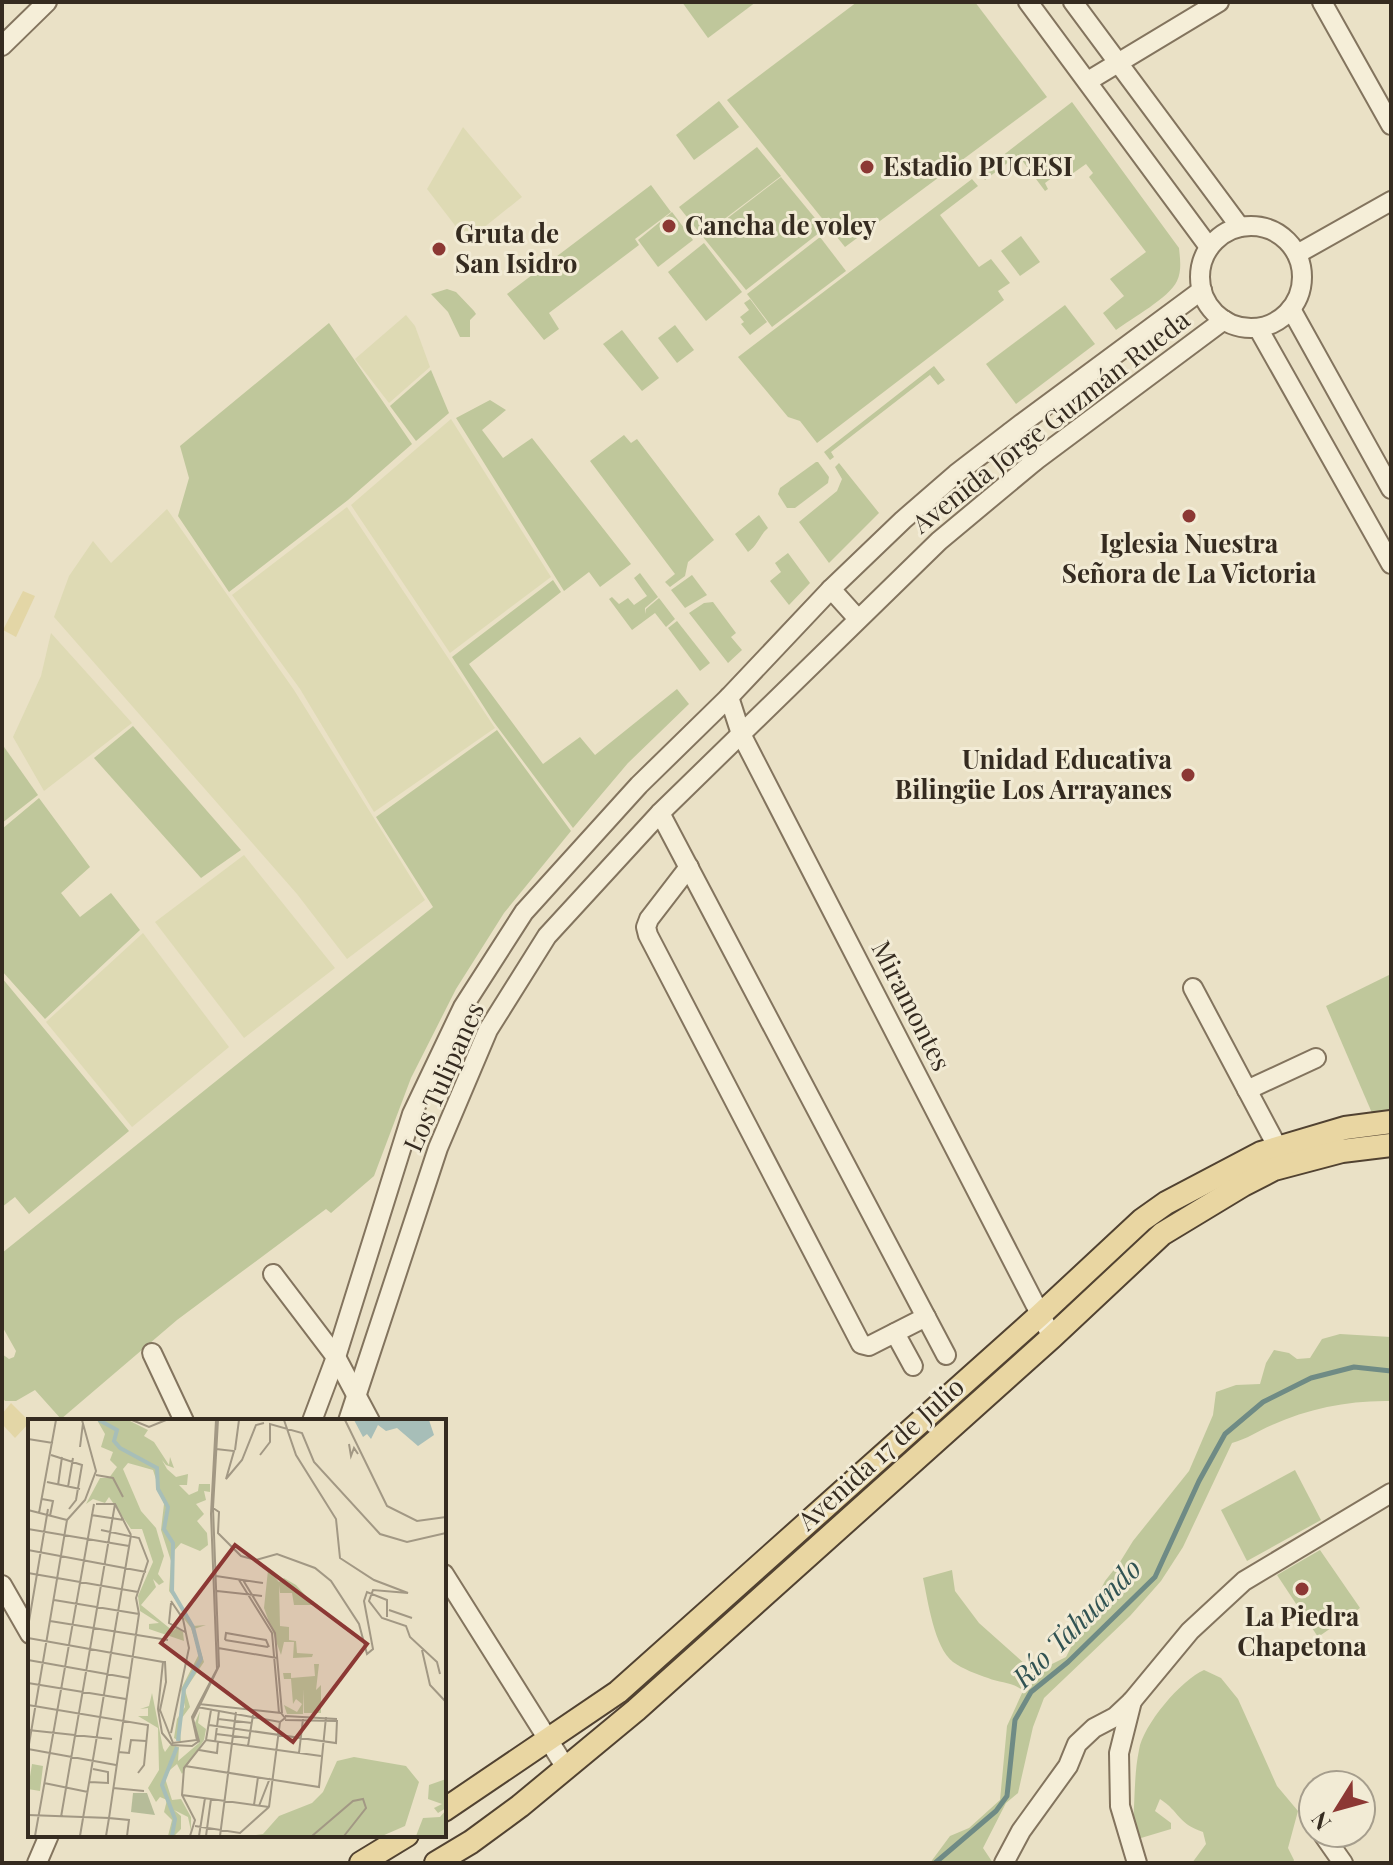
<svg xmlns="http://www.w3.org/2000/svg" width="1393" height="1865" viewBox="0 0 1393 1865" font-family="'Playfair Display',serif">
	<rect width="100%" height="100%" fill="#eae1c6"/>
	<g fill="#dedab4">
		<path d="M463 127 522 197 467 241 427 189Z"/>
		<path d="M406 315 415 326 430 367 389 403 355 359Z"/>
		<path d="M451 419 551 577 450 653 351 505Z"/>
		<path d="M347 507 495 728 374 812 300 689 232 595Z"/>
		<path d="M167 509 294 690 425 900 347 959 297 894 54 617 69 576 93 541 111 563Z"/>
		<path d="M51 633 132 723 44 791 13 737 41 676Z"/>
		<path d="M244 855 335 968 244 1038 155 922Z"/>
		<path d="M143 933 229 1047 132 1127 46 1022Z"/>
	</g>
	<g fill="#bfc79b">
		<path d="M682 2H756L708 38Z"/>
		<path d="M857 2H975L1047 97 845 247 727 100Z"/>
		<path d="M719 101 739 127 694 160 676 135Z"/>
		<path d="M1072 102 1179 248C1180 259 1182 270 1177 281 1169 298 1132 318 1116 330L1103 313 1124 296 1110 279 1146 252 1089 177 1093 173 1086 164 1069 176 1064 169 1045 183 1048 189 1045 191 1018 155 985 180 980 173Z"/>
		<path d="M757 147 781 176 702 236 679 207Z"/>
		<path d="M781 177 824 229 746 290 703 237Z"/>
		<path d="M972 179 978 186 940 215 979 267 991 259 1010 283 998 291 1004 300 817 443 800 421 788 417 738 357Z"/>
		<path d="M651 185 671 212 635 239 639 245 549 313 559 329 544 340 507 294Z"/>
		<path d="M672 212 693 240 658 267 638 240Z"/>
		<path d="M1021 236 1040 262 1020 276 1001 251Z"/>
		<path d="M820 237 846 271 772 327 747 294Z"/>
		<path d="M704 243 742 292 706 321 668 272Z"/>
		<path d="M447 289 456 292 474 311 476 314 470 320V337H460L448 312 431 294Z"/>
		<path d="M750 299 767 322 750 335 741 324 744 322 740 317 749 310 744 303Z"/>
		<path d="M1065 305 1095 344 1016 404 986 364Z"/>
		<path d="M329 323 412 444 348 500 229 592 178 516 189 478 180 446Z"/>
		<path d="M675 325 694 350 677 363 658 338Z"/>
		<path d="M622 330 659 378 642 391 603 344Z"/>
		<path d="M934 366 945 380 938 385 930 375 831 452 834 457 830 460 824 452Z"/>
		<path d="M431 370 449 413 416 441 390 406Z"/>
		<path d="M490 400 506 410 482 430 503 458 532 438 631 564 600 587 589 572 564 591 456 418Z"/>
		<path d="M624 435 631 443 637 439 714 540 688 562 685 576 670 587 665 582 675 574 590 461Z"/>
		<path d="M816 462H818L829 477 828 483 795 508H787L778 494 780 488Z"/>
		<path d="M839 463 879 513 829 563 799 522 837 491 842 479 835 467Z"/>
		<path d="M759 515 768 528C759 536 758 545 748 552L735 534Z"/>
		<path d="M788 553 810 583 789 605 770 581 781 572 775 563Z"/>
		<path d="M640 573 658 597 645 608V614L646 609 659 598 675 619 666 627 655 613 632 630 609 599 612 597 619 604 628 598 634 605 647 596 634 578Z"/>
		<path d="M692 575 707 595 685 608 671 590Z"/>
		<path d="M553 580 561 592 469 664 543 764 580 737 595 755 677 689 689 704 628 763 573 828 493 721 452 657Z"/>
		<path d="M713 602 736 633 731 637 742 650 728 663 689 613 704 603Z"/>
		<path d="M677 621 710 663 700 671 668 628Z"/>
		<path d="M133 726 241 850 201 878 94 758Z"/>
		<path d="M497 730 571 831 504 913 456 989 411 1078 374 1176 331 1213 326 1209 177 1320 61 1419 35 1390 16 1401H5L2 1397V1354L9 1359 14 1357 16 1351 2 1326V1253L433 907 376 817Z"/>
		<path d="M2 744 38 795 2 823Z"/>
		<path d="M39 798 90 867 61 893 80 917 111 893 140 930 45 1019 2 971V829Z"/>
		<path d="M1391 974V1111L1372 1113 1326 1006Z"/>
		<path d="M2 978 129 1131 29 1214 15 1197 2 1207Z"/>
		<path d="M1340 1334 1391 1337V1401C1351 1400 1309 1408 1272 1425 1258 1431 1247 1439 1232 1443L1183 1547 1161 1581 1130 1616 1044 1698 1033 1727 1018 1793 1006 1803 983 1848 993 1863H930L950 1836 969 1828 1000 1800 1007 1726 1023 1691C1014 1682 1000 1683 988 1678 976 1674 963 1669 953 1662 934 1647 928 1601 923 1578L952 1570 955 1591 979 1623 1026 1665 1042 1669 1066 1657 1105 1581 1120 1562 1133 1541 1189 1471 1213 1415 1216 1392 1236 1385 1260 1384 1266 1363 1274 1350 1289 1353 1297 1359 1310 1358 1322 1339Z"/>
		<path d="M1295 1470 1321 1520 1247 1561 1221 1510Z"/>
		<path d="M1320 1550 1360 1608 1318 1637 1277 1575Z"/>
		<path d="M1204 1670 1221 1678 1238 1699 1277 1786 1298 1811 1288 1848 1294 1860 1293 1863H1192L1206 1844 1203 1832C1177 1823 1180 1812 1160 1799L1155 1811 1171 1823V1829L1141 1838 1135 1832 1133 1824C1135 1800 1134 1774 1139 1750 1143 1725 1181 1680 1204 1670Z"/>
	</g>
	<g fill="#e3d6a6">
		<path d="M23 591 35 596 16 637 3 630Z"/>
		<path d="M11 1403 30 1422 15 1438 2 1424V1414Z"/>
	</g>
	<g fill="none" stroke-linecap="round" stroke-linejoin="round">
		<path stroke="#6f8b85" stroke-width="5" d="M935 1863 996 1811 1007 1796 1015 1720 1031 1692 1068 1662 1155 1577 1199 1481 1225 1434 1263 1402 1311 1378 1354 1367 1391 1371"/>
		<defs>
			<g id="minor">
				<path d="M1028 2 1209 247"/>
				<path d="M1073 2 1240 227"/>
				<path d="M1322 2 1391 125"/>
				<path d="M2 46 47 2"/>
				<path d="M1088 81 1219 2"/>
				<circle cx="1251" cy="277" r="51"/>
				<path d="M1297 254 1391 201"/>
				<path d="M1291 309 1391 489"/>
				<path d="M1258 328 1391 564"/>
				<path d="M1011 432 1035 461"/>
				<path d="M831 589 858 619"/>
				<path d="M729 697 741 734 1052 1337"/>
				<path d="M660 813 946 1355"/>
				<path d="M689 867 649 919 646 927 648 935 861 1344 869 1346 926 1317"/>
				<path d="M1193 988 1278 1148"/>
				<path d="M1247 1090 1316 1058"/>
				<path d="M273 1274 336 1357 370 1421"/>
				<path d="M895 1333 913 1366"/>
				<path d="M152 1353 184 1421"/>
				<path d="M312 1421 336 1357 412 1114 463 1007 524 912 639 785 729 697 831 589 903 520 956 474 1021 424 1202 290"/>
				<path d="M348 1421 438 1148 488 1030 547 936 660 813 939 541 1035 461 1224 320"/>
				<path d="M444 1574 566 1768"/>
				<path d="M2 1585 30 1634"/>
				<path d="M1132 1701 1119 1753 1120 1806 1137 1863"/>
				<path d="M1322 1833 1343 1863"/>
				<path d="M37 1863 49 1835"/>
				<path d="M1004 1863 1021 1831 1068 1766 1077 1744 1094 1728 1115 1717 1132 1701 1190 1631 1244 1581 1391 1493"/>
			</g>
			<g id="major">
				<path d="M444 1810 618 1692 1040 1315 1142 1220 1166 1203 1261 1153 1345 1128 1391 1122"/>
				<path d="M361 1863 407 1835"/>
				<path d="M436 1863 471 1842 520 1806 636 1710 1052 1337 1162 1234 1243 1185 1274 1169 1342 1151 1391 1145"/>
			</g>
		</defs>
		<use href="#minor" stroke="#83745e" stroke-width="22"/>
		<use href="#major" stroke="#514231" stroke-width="26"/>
		<use href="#minor" stroke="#f5eed8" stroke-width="18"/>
		<use href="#major" stroke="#e9d6a2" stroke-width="22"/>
	</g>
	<g fill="#8c3834" stroke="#f2ebd5" stroke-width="3">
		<circle cx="867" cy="167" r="8"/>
		<circle cx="669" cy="226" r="8"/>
		<circle cx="439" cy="249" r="8"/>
		<circle cx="1189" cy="516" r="8"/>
		<circle cx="1188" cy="775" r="8"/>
		<circle cx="1302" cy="1589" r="8"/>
	</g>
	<g text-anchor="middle" stroke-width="6" stroke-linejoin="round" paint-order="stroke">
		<g font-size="26" font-weight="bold" fill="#352b20" stroke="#f2ebd5" text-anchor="start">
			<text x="883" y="176">Estadio PUCESI</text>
			<text x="685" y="235">Cancha de voley</text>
			<text x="455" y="243">Gruta de<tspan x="455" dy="30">San Isidro</tspan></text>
			<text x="1189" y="553" text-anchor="middle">Iglesia Nuestra<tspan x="1189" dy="30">Señora de La Victoria</tspan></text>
			<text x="1172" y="769" text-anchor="end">Unidad Educativa<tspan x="1172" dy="30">Bilingüe Los Arrayanes</tspan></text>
			<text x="1302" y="1626" text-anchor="middle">La Piedra<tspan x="1302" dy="30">Chapetona</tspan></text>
		</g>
		<g font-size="26" fill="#352b20" stroke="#f2ebd5">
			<text transform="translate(1051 422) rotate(-38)" y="9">Avenida Jorge Guzmán Rueda</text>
			<text transform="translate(911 1006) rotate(63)" y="9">Miramontes</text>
			<text transform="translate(444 1077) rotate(-66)" y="9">Los Tulipanes</text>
			<text transform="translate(881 1454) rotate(-42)" y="9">Avenida 17 de Julio</text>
		</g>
		<g font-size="28" font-style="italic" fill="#315353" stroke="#f2ebd5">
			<text transform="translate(1077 1623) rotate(-45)" y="10">Río Tahuando</text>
		</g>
	</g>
	<g transform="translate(28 1419)">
		<rect width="418" height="418" fill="#eae1c6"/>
		<path d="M69 1H100L120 11 116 17 126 23 141 46 142 38 146 49 138 46 134 41 139 50 148 58 160 55 159 66H151L161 76 170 72 171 65H182V73L176 72 178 81 168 85 176 95 169 102 179 114 180 126 172 132 153 124 144 134 146 176 165 207 178 206 166 210 176 243 157 271 162 288 151 303 153 323 146 319 149 300 157 288 153 270 171 235 163 209 153 196 156 192 141 172 143 142 133 111 136 85 125 51 100 44 95 50 113 92 128 109 136 137 130 155 136 163 131 166 125 160 128 168 113 186 145 212 149 208 155 213 156 222 121 210V205L131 204 112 192 110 177 125 143 114 110H103L81 78 77 84 65 80 58 85 72 59H81L89 48 82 41 85 33 73 28 77 15ZM240 151 251 163 256 159 268 166 286 186H266L264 174H252L251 166 252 207 261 208V221L268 222 269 234 285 235 284 238 265 239 266 223H256L253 236 236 189ZM286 245H291L288 271 293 266V294H276L275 270V295H259L256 286 269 293 274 285 268 280 265 285 263 260H256L255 254H263V259L287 257ZM124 274 135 329 137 333 142 326 151 328 150 342 171 324 167 304 172 292 170 304 178 310 176 321 154 355 149 345 136 356 144 381 153 380 163 398V412L160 398 146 391 153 397V410L146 417H140L144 401 136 393 139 381 132 378 128 383 120 369 131 351 130 309 110 297H120V289L112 290 121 287ZM326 338 378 347 391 363 377 407 354 417H220L235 415 251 397 284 384 295 373 309 342ZM4 345 15 347 12 372 0 370ZM418 360V389L410 394 406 389 414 385 400 380 401 366ZM418 391V417H388L395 399 412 398Z" fill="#bfc79b"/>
		<path d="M105 374H119L127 396 103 393Z" fill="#b6bc99"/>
		<path d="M326 1H401L406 16 390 27 369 9 358 12 350 6 343 20 339 15 335 18Z" fill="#a7beb8"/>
		<path fill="none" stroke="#a7beb8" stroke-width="4" d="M71 1 89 11 86 22 92 29 129 49 130 70 140 88 136 110 145 124 144 172 165 208 173 240 156 270 150 322M144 417 147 400 134 366 149 328"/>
		<path fill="none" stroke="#a29884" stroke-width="2" d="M104 1 121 8 138 1M188 1 183 95 189 250 164 298 169 321 145 324 132 291 138 263 137 243H135L130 290 134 314 144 326 164 327 171 322 165 300 191 247 185 89 190 1M256 1 268 36 308 100 312 139 346 161 380 174 345 171 341 182 354 199 378 207 382 218 409 243 412 255M317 1 359 87 389 102 418 98M0 20 25 24M321 25 323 37 326 29 330 35M52 28 55 4M188 30 206 32 198 60 214 41 228 6 236 4M207 31 211 1M23 36 54 46 48 81 41 90M232 36 242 23V5L274 14 286 43 352 115 379 123 418 114M68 56 85 59 95 78M19 63 52 70M30 66 34 38M40 68 45 39M14 80 25 82 22 97M68 85H87L103 116M185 89 191 93 190 114 213 137 228 141 249 135 287 149 303 162 331 205 339 235 345 230 336 182 339 173 359 181V198M0 91 39 101M11 94 28 1M63 96 96 101M39 101 57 81 68 52 54 1M0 110 101 127M73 111 111 119 120 142 108 179 111 195 81 399 101 401 99 417M0 131 118 153M0 154 110 173M188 157 235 164M211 161 244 214 251 294M215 161 247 214 254 294M189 172 234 177M26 181 111 195M143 184 141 204 157 213M361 191 384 199M22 202 140 221M0 208 20 90M0 219 135 243M197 221 198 214 238 221 241 228M197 221 240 228M190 229 249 239M394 231 402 266 418 283M0 241 101 259M0 264 98 280M0 286 120 306 116 346 110 354M169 288 252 303 257 299 253 294 171 285M257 297 309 300M190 300 224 304M257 301 308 302M181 306 308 324 309 301M0 311 84 320M143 314 161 229 155 200 143 182M188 315 221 319M178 321 293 337M187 323 191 292M220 327 225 296M0 330 88 346M0 331 39 101M171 331 189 334 190 323M90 333 101 334 103 321 118 322M271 334 275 300M157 347 291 368 298 298M62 363 80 364V353L65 350M16 364 60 373M85 369 116 372M154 376 241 388M226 386 230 358M231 387 242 359M241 388 252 303M0 396 81 399 78 417M33 398 87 85M167 407 212 414 241 388M7 417 66 85M52 417 103 116M162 417 167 401 154 376 156 349 178 321 183 291M171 417 177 379M178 417 183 380M192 417 208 293M284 417 325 382 335 380 338 389 316 417"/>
		<path fill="#8c3834" fill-opacity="0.15" stroke="#8c3834" stroke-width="4" d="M207 126 339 225 265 323 133 224Z"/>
		<rect width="418" height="418" fill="none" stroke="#352b20" stroke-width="4"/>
	</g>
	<rect width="1393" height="1865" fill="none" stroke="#352b20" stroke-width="8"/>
	<g transform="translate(1337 1809) rotate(233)"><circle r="38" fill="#f2ebd5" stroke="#a69e8d" stroke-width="2"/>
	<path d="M0-6L14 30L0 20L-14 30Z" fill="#8c3834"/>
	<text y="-12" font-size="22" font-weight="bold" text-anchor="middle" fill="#352b20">N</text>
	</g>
</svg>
